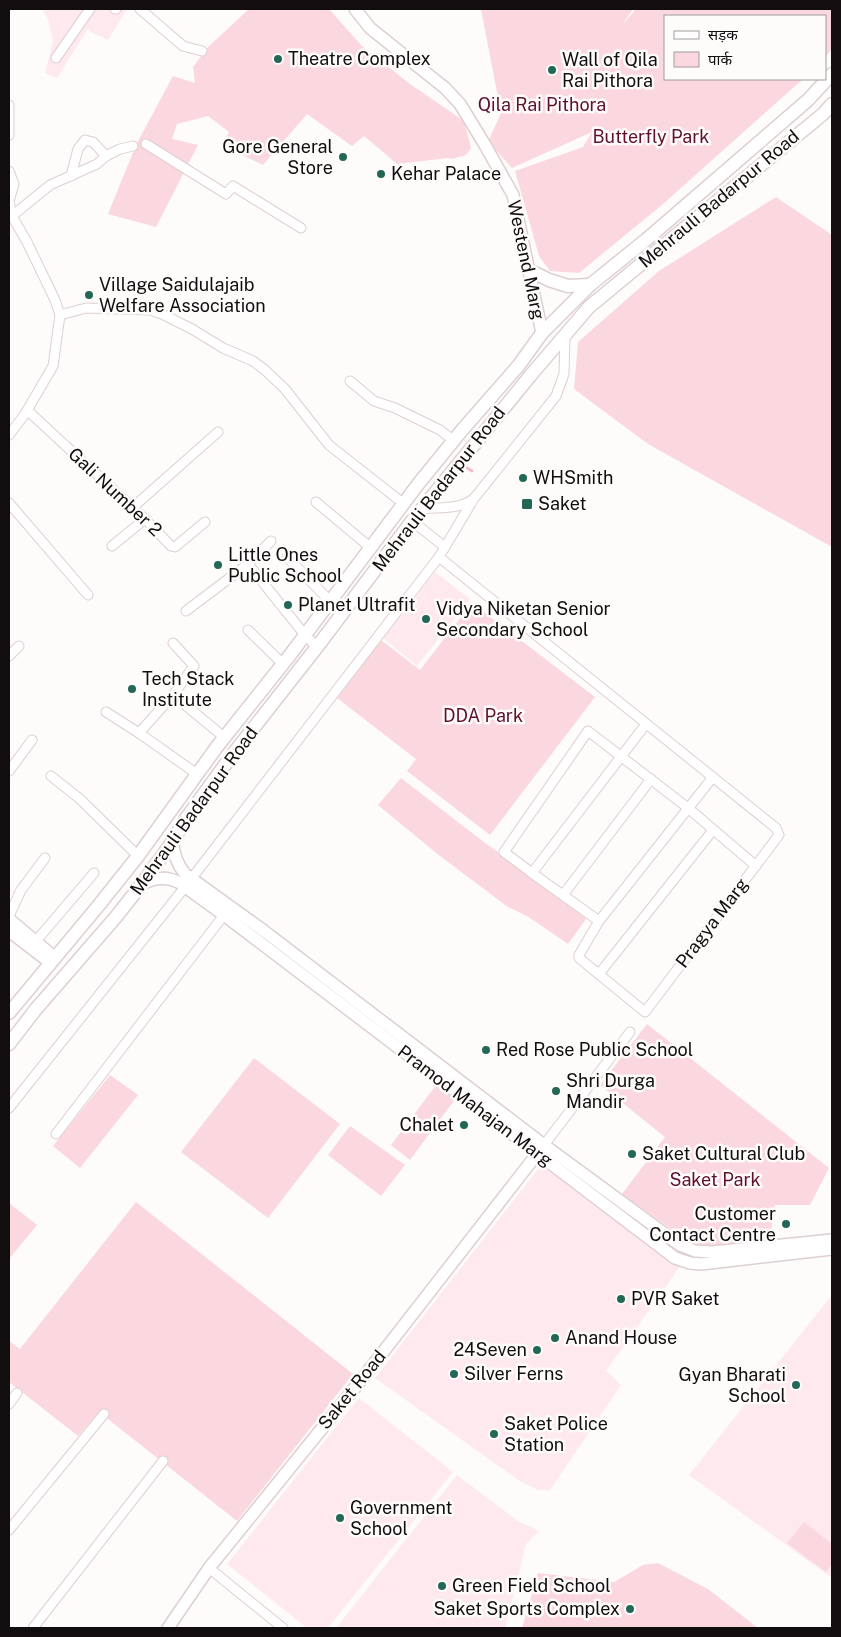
<svg xmlns="http://www.w3.org/2000/svg" width="841" height="1637" viewBox="0 0 841 1637" font-family="'Public Sans','Noto Sans Devanagari',sans-serif">
	<rect width="100%" height="100%" fill="#fefbfb"/>
	<g fill="#feeaee">
		<path d="M42 9H127L108 40 87 30 57 78 45 73 53 41 48 19Z"/>
		<path d="M435 572 470 599 417 666 383 638Z"/>
		<path d="M542 1164 681 1265 606 1371 621 1385 550 1490H538L521 1482 375 1378Z"/>
		<path d="M832 1295V1578L689 1475Z"/>
		<path d="M359 1398 453 1472 328 1628H307L227 1564Z"/>
		<path d="M457 1475 518 1521 539 1531 526 1544 505 1628H336Z"/>
	</g>
	<g fill="#fbd8df">
		<path d="M249 9H329L362 46 410 84 464 121 471 148 466 155 452 159 448 158 397 164 364 136 352 146 307 114 263 165 222 145 229 132 208 116 177 124 172 139 198 145 156 227 108 214 136 145 173 76 195 83 193 67 208 47Z"/>
		<path d="M481 9H633L622 25 636 9H832V49L825 57V16H665V79H803L663 204 579 273 550 271 539 256 515 171 583 147 592 132 512 168 488 142 501 113Z"/>
		<path d="M776 197 832 235V547L648 444 574 389 578 342 659 271Z"/>
		<path d="M472 603 595 697 490 835 407 771 416 759 337 698 381 640 420 670Z"/>
		<path d="M401 778 485 843 545 884 586 919 568 944 527 916 508 907 440 856 378 805Z"/>
		<path d="M647 1024 829 1168 810 1205H775L769 1245 734 1247 695 1246 622 1194 665 1137 600 1085Z"/>
		<path d="M254 1058 340 1124 268 1218 181 1152Z"/>
		<path d="M110 1075 138 1095 80 1168 53 1146Z"/>
		<path d="M437 1084 456 1098 410 1160 391 1145Z"/>
		<path d="M350 1126 405 1165 381 1196 328 1155Z"/>
		<path d="M136 1202 353 1374 237 1521 99 1412 78 1436 9 1382V1341L20 1349Z"/>
		<path d="M9 1203 37 1225 9 1259Z"/>
		<path d="M804 1522 832 1544V1564L826 1572 787 1543Z"/>
		<path d="M658 1563 708 1589 758 1628H522L538 1573 614 1582 643 1565Z"/>
	</g>
	<g fill="none" stroke-linecap="round" stroke-linejoin="round">
		<path stroke="#f4bcc7" stroke-width="3" d="M461 464 472 471"/>
		<defs>
			<g id="street">
				<path d="M115 9H116"/>
				<path d="M140 9 183 46 202 51"/>
				<path d="M56 58 90 9"/>
				<path d="M9 105V135"/>
				<path d="M146 144 226 194 233 186 301 228"/>
				<path d="M9 171 14 184 9 201 12 216 27 242 55 300 60 315 53 366 25 414 9 435"/>
				<path d="M71 176 78 149 85 140 93 142 106 156"/>
				<path d="M12 216 50 185 97 164 106 156 120 149 133 146"/>
				<path d="M60 315 86 308 150 310 162 314 192 329 223 348 253 361 265 370 285 389 329 445 404 504"/>
				<path d="M350 381 374 401 395 408 440 430 454 441"/>
				<path d="M27 410 145 519 171 546 175 547 205 522"/>
				<path d="M316 502 371 548"/>
				<path d="M9 503 88 595"/>
				<path d="M132 508 218 432"/>
				<path d="M422 509C438 507 465 510 476 496L556 396 564 374 565 336"/>
				<path d="M412 521 445 547"/>
				<path d="M112 546 145 519"/>
				<path d="M287 557 331 602"/>
				<path d="M439 557 776 828 779 835 645 1012 579 958V955L599 921 713 777"/>
				<path d="M248 564 305 635 317 647"/>
				<path d="M186 611 248 564 271 541"/>
				<path d="M248 630 283 664"/>
				<path d="M173 643 194 666 173 695 224 737"/>
				<path d="M9 656 19 646"/>
				<path d="M173 695 139 733 197 774"/>
				<path d="M106 712 139 733"/>
				<path d="M9 771 32 740"/>
				<path d="M51 776 80 799 138 856"/>
				<path d="M532 873 504 852 588 731 688 808 756 866"/>
				<path d="M563 895 651 779"/>
				<path d="M9 916 21 890 45 858"/>
				<path d="M599 921 532 873 646 724"/>
				<path d="M36 941 94 873"/>
				<path d="M599 974 713 830"/>
				<path d="M9 1108 185 887 439 557 473 500"/>
				<path d="M56 1134 224 915"/>
				<path d="M541 1149 630 1032"/>
				<path d="M9 1404 17 1393"/>
				<path d="M9 1530 104 1414"/>
				<path d="M209 1568 283 1628"/>
				<path d="M33 1628 163 1461"/>
			</g>
			<g id="secondary">
				<path d="M355 9 370 28 445 88 460 104 485 145 513 195 542 333"/>
				<path d="M173 841C173 854 177 864 185 874L264 931 540 1142 680 1245 695 1251 712 1252 832 1240"/>
				<path d="M142 884C155 877 167 876 180 883L224 915 675 1258 690 1263 701 1264 832 1249"/>
				<path d="M9 919 54 957"/>
				<path d="M9 931 44 958"/>
				<path d="M168 1628 209 1568 366 1374 537 1154"/>
			</g>
			<g id="primary">
				<path d="M529 270 549 280 568 286 590 285"/>
				<path d="M9 1013 99 905 138 856 216 748 290 655 419 483 463 429 519 365 542 333 590 285 647 239 808 100 832 74"/>
				<path d="M9 1044 36 1009 115 918 142 884 173 841 185 820 230 758 317 647 412 521 530 376 589 307 823 114 832 104"/>
			</g>
		</defs>
		<use href="#street" stroke="#decfd2" stroke-width="11"/>
		<use href="#secondary" stroke="#decfd2" stroke-width="14"/>
		<use href="#primary" stroke="#decfd2" stroke-width="15"/>
		<use href="#street" stroke="#fff" stroke-width="9"/>
		<use href="#secondary" stroke="#fff" stroke-width="11"/>
		<use href="#primary" stroke="#fff" stroke-width="12"/>
	</g>
	<g fill="#236757" stroke="#fefbfb" stroke-width="2">
		<circle cx="278" cy="59" r="5"/>
		<circle cx="552" cy="70" r="5"/>
		<circle cx="343" cy="157" r="5"/>
		<circle cx="381" cy="174" r="5"/>
		<circle cx="89" cy="295" r="5"/>
		<circle cx="523" cy="478" r="5"/>
		<rect x="521" y="498" width="12" height="12" rx="2.5"/>
		<circle cx="218" cy="565" r="5"/>
		<circle cx="288" cy="605" r="5"/>
		<circle cx="426" cy="619" r="5"/>
		<circle cx="132" cy="689" r="5"/>
		<circle cx="486" cy="1050" r="5"/>
		<circle cx="556" cy="1091" r="5"/>
		<circle cx="464" cy="1125" r="5"/>
		<circle cx="632" cy="1154" r="5"/>
		<circle cx="786" cy="1224" r="5"/>
		<circle cx="621" cy="1299" r="5"/>
		<circle cx="555" cy="1338" r="5"/>
		<circle cx="537" cy="1350" r="5"/>
		<circle cx="454" cy="1374" r="5"/>
		<circle cx="796" cy="1385" r="5"/>
		<circle cx="494" cy="1434" r="5"/>
		<circle cx="340" cy="1518" r="5"/>
		<circle cx="442" cy="1586" r="5"/>
		<circle cx="630" cy="1609" r="5"/>
	</g>
	<g text-anchor="middle" stroke-width="5" stroke-linejoin="round" paint-order="stroke">
		<g font-size="18" fill="#120d0e" stroke="#fefbfb" text-anchor="start">
			<text x="288" y="65">Theatre Complex</text>
			<text x="562" y="66">Wall of Qila<tspan x="562" dy="21">Rai Pithora</tspan></text>
			<text x="333" y="153" text-anchor="end">Gore General<tspan x="333" dy="21">Store</tspan></text>
			<text x="391" y="180">Kehar Palace</text>
			<text x="99" y="291">Village Saidulajaib<tspan x="99" dy="21">Welfare Association</tspan></text>
			<text x="533" y="484">WHSmith</text>
			<text x="538" y="510">Saket</text>
			<text x="228" y="561">Little Ones<tspan x="228" dy="21">Public School</tspan></text>
			<text x="298" y="611">Planet Ultrafit</text>
			<text x="436" y="615">Vidya Niketan Senior<tspan x="436" dy="21">Secondary School</tspan></text>
			<text x="142" y="685">Tech Stack<tspan x="142" dy="21">Institute</tspan></text>
			<text x="496" y="1056">Red Rose Public School</text>
			<text x="566" y="1087">Shri Durga<tspan x="566" dy="21">Mandir</tspan></text>
			<text x="454" y="1131" text-anchor="end">Chalet</text>
			<text x="642" y="1160">Saket Cultural Club</text>
			<text x="776" y="1220" text-anchor="end">Customer<tspan x="776" dy="21">Contact Centre</tspan></text>
			<text x="631" y="1305">PVR Saket</text>
			<text x="565" y="1344">Anand House</text>
			<text x="527" y="1356" text-anchor="end">24Seven</text>
			<text x="464" y="1380">Silver Ferns</text>
			<text x="786" y="1381" text-anchor="end">Gyan Bharati<tspan x="786" dy="21">School</tspan></text>
			<text x="504" y="1430">Saket Police<tspan x="504" dy="21">Station</tspan></text>
			<text x="350" y="1514">Government<tspan x="350" dy="21">School</tspan></text>
			<text x="452" y="1592">Green Field School</text>
			<text x="620" y="1615" text-anchor="end">Saket Sports Complex</text>
		</g>
		<g font-size="18" fill="#5e102c" stroke="#fefbfb">
			<text x="542" y="111">Qila Rai Pithora</text>
			<text x="651" y="143">Butterfly Park</text>
			<text x="483" y="722">DDA Park</text>
			<text x="715" y="1186">Saket Park</text>
		</g>
		<g font-size="18" fill="#120d0e" stroke="#fefbfb">
			<text transform="translate(719 199) rotate(-40)" y="6">Mehrauli Badarpur Road</text>
			<text transform="translate(526 260) rotate(78)" y="6">Westend Marg</text>
			<text transform="translate(439 489) rotate(-52)" y="6">Mehrauli Badarpur Road</text>
			<text transform="translate(115 492) rotate(43)" y="6">Gali Number 2</text>
			<text transform="translate(194 811) rotate(-54)" y="6">Mehrauli Badarpur Road</text>
			<text transform="translate(712 923) rotate(-53)" y="6">Pragya Marg</text>
			<text transform="translate(475 1106) rotate(37)" y="6">Pramod Mahajan Marg</text>
			<text transform="translate(352 1390) rotate(-51)" y="6">Saket Road</text>
		</g>
	</g>
	<rect width="841" height="1637" fill="none" stroke="#120d0e" stroke-width="20"/>
	<rect x="664" y="15" width="162" height="65" fill="#fefbfb" stroke="#a09c9c"/>
	<rect x="674" y="31" width="25" height="8" fill="#ffffff" stroke="#a09c9c"/>
	<text x="708" y="40" font-size="15" fill="#120d0e">सड़क</text>
	<rect x="674" y="52" width="25" height="15" fill="#fbd8df" stroke="#a09c9c"/>
	<text x="708" y="65" font-size="15" fill="#120d0e">पार्क</text>
</svg>
